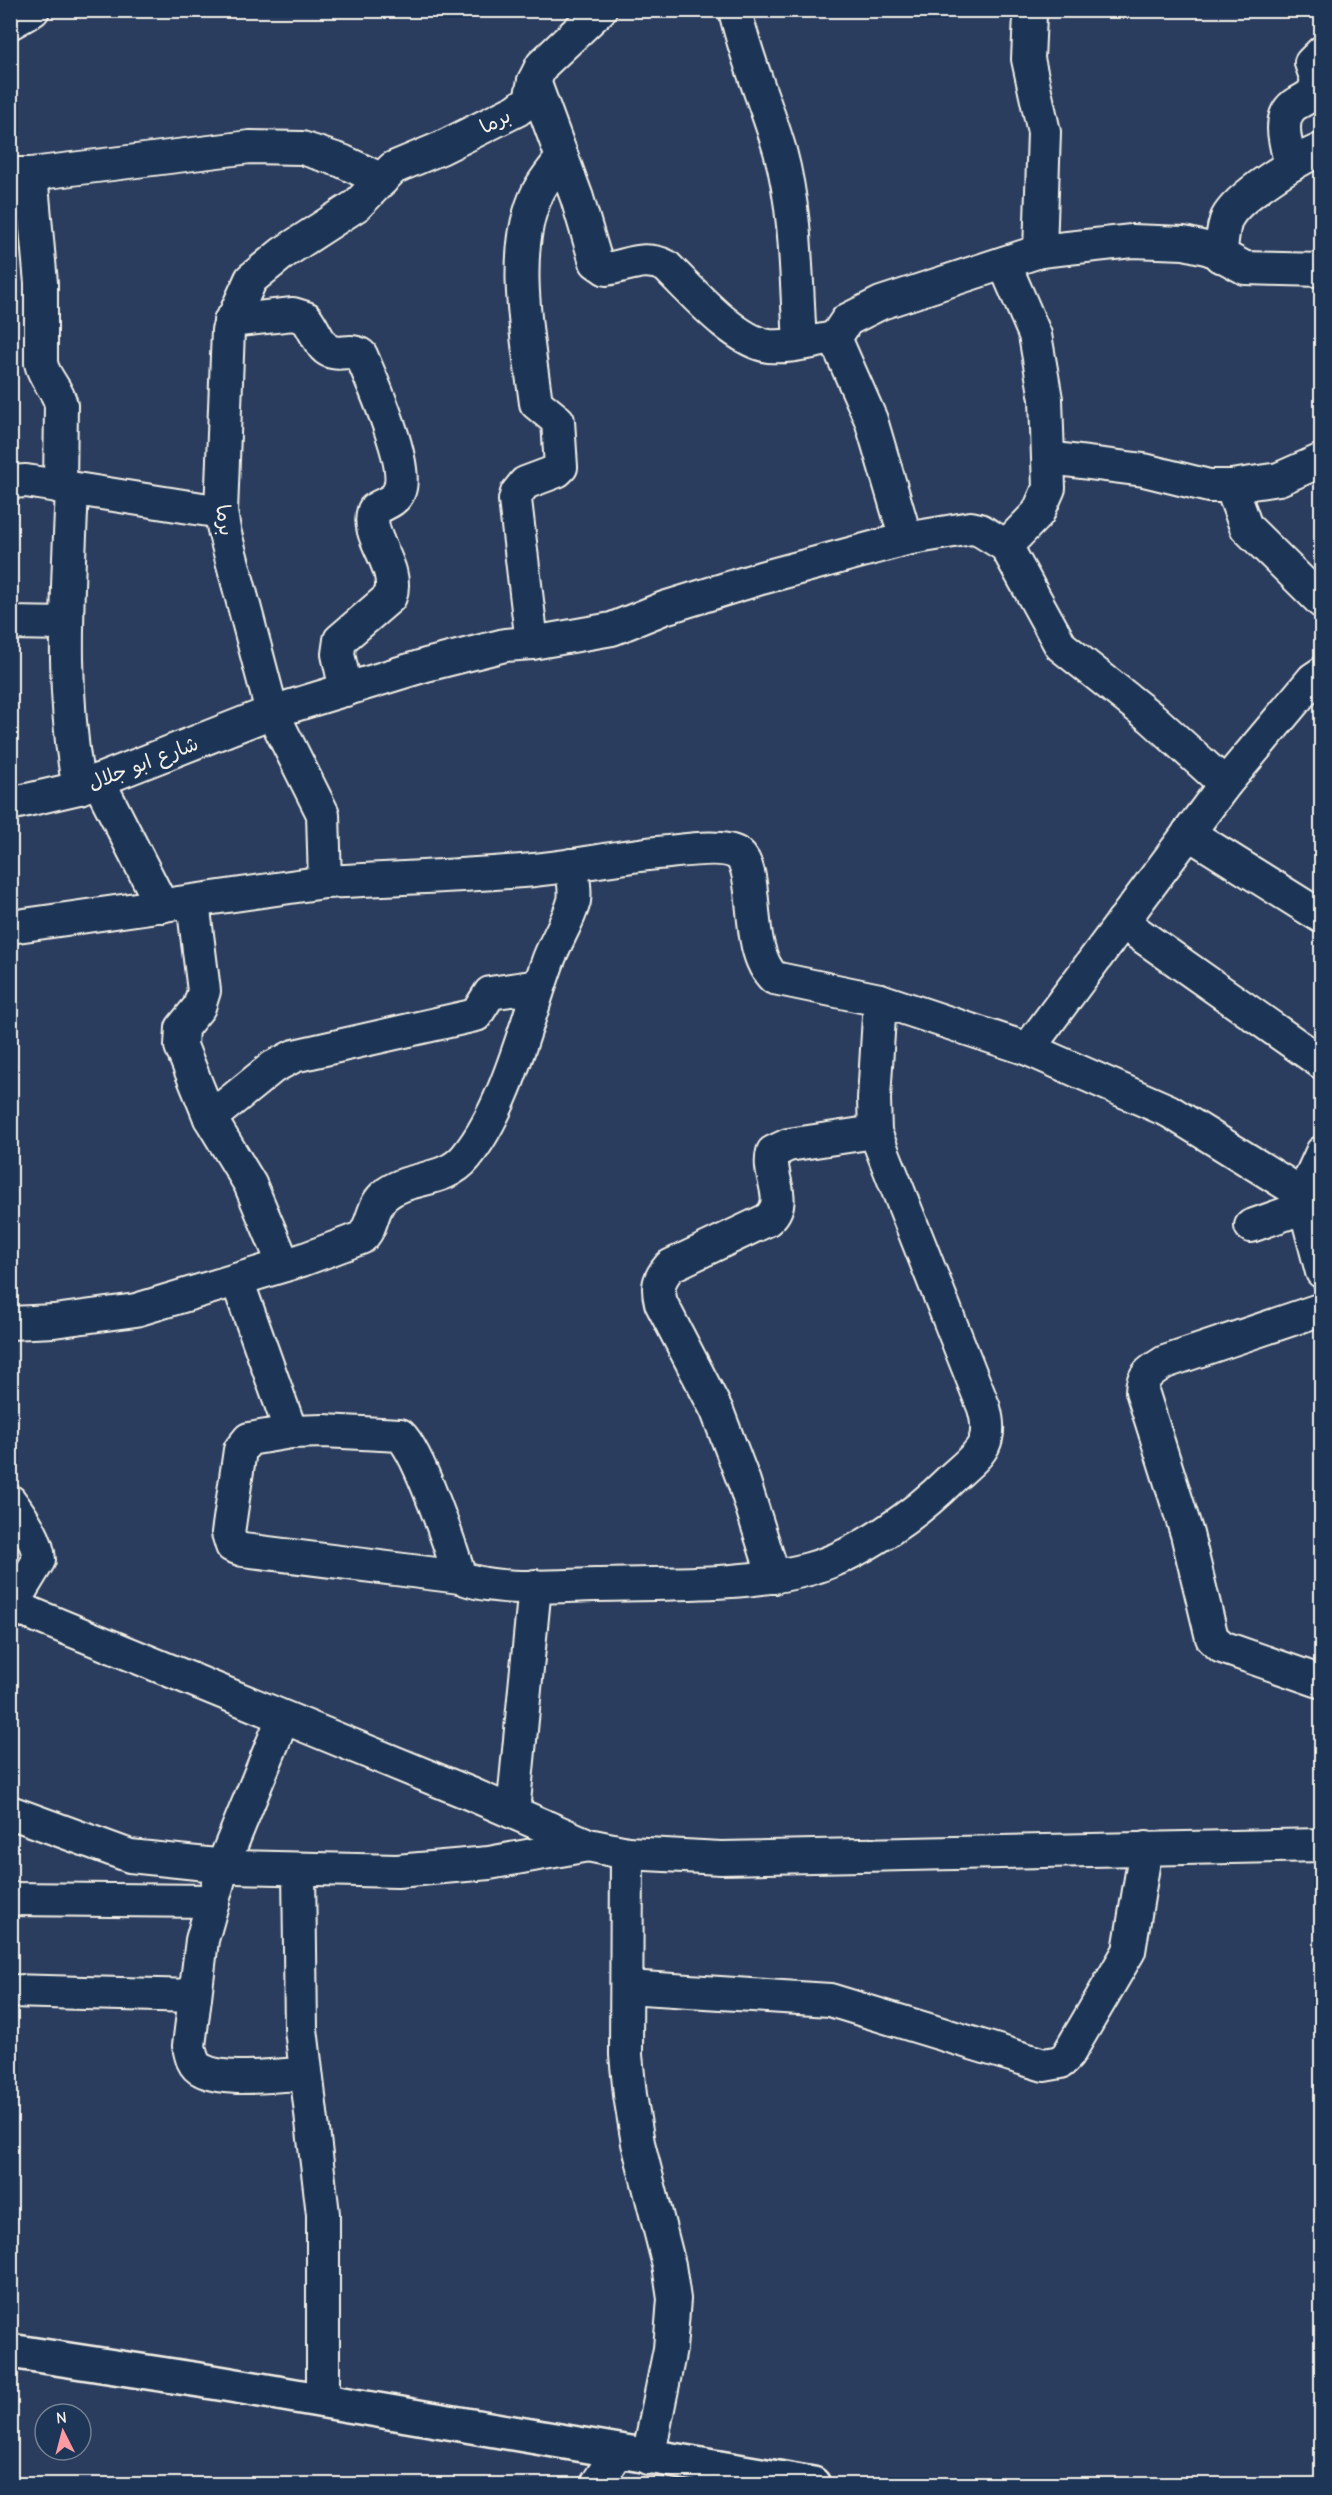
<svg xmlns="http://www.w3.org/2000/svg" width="1332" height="2495" viewBox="0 0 1332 2495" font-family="'Comic Neue','Playpen Sans Arabic',sans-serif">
	<rect width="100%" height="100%" fill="#2b3d5f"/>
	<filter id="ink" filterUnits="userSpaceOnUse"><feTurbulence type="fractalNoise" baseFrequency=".0167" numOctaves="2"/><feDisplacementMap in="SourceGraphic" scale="12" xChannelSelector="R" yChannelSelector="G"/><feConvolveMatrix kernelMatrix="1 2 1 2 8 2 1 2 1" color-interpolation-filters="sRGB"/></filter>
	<g filter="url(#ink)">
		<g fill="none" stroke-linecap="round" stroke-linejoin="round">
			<defs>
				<g id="minor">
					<path d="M735 10C746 59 766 103 780 151 797 213 796 279 800 343"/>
					<path d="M1030 15 1028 59 1044 132 1040 251"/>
					<path d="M10 23 33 10"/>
					<path d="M1291 165C1287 147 1276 119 1294 105 1301 101 1308 98 1314 92L1317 80 1311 63 1322 52"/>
					<path d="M10 174H31L250 147 302 148 342 161 382 180"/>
					<path d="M31 174 41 283V363C44 379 58 389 61 405L60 487"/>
					<path d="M1220 256C1222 245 1222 229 1227 218 1238 196 1298 159 1322 149"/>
					<path d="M1004 263 1035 335 1046 399 1049 488 1038 513 1006 546"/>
					<path d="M230 321 293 314 306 318C313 327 317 339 324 347 335 359 350 347 361 355 372 381 410 466 399 491 395 502 382 504 374 510 364 537 401 566 390 597L340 640 338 654 346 690"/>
					<path d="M835 338 847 320 881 303 1040 251 1132 241 1184 243 1210 249 1245 268 1322 270"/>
					<path d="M1049 458 1144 470 1209 486H1231L1279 479 1322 460"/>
					<path d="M10 482 26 481 221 512"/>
					<path d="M1231 486 1246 527 1322 602"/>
					<path d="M72 489C68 589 60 689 79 788"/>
					<path d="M906 539 971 528 980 530 1006 546 1061 646 1153 719 1225 784 1313 679 1322 673"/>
					<path d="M10 623 67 624"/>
					<path d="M532 643 515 500 517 493 525 483 557 471 561 467 558 421 536 403C528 340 509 250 538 192 544 180 554 169 562 158"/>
					<path d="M98 780 162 906"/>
					<path d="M10 804 79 788 272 712 426 665 505 645 532 643 612 629 664 608 761 578 906 539 871 420 835 338C814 341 790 348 769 346 735 342 690 289 666 266 644 255 628 266 606 269L596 262 577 198 534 81"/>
					<path d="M1188 833 1322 917"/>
					<path d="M325 882C395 878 465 876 534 870 575 866 616 857 657 853 676 852 722 843 738 854 761 872 743 948 774 978L880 1000 1028 1049 1169 1111 1306 1196"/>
					<path d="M193 902 204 991 199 1007 182 1028 181 1046 210 1118 250 1184 284 1265"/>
					<path d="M1122 922 1322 1063"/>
					<path d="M10 927 325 882 323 814 272 712 224 530 221 512 228 330 251 279 283 253 357 205 393 168 441 148 517 110 530 100 534 81 542 65 600 10"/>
					<path d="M1028 1049 1225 784"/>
					<path d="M210 1118 273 1067 294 1056 476 1015 490 993 539 986"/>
					<path d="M1322 1152 1307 1185 1305 1207 1322 1272"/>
					<path d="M1251 1226 1305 1207"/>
					<path d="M237 1280 291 1432 324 1431 400 1435C419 1452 451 1548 460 1577 496 1592 556 1586 596 1585 661 1583 748 1586 809 1569 859 1555 915 1515 951 1479 977 1455 995 1446 984 1408L875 1132 874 1099 880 1000"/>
					<path d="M1322 1309 1165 1362C1152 1370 1142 1375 1142 1391L1187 1534 1212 1638 1222 1647 1322 1682"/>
					<path d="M10 1323 54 1321 136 1310 302 1260 361 1238C374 1227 371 1206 385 1195 407 1176 445 1183 466 1157 506 1108 526 1023 547 964 554 943 568 923 574 901 576 890 573 876 571 865"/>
					<path d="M291 1432 249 1439 240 1450 228 1533 232 1546 243 1550 460 1577"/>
					<path d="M10 1501C22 1517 38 1540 39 1560L11 1606"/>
					<path d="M774 1577 744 1482 717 1411 661 1303C657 1287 658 1280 670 1266L767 1220C791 1201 766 1176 773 1152L788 1145 875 1132"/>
					<path d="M10 1605 471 1794 588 1845 627 1853 721 1858 1322 1845"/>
					<path d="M283 1718 223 1865 202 1940 189 2046C191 2056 193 2066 202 2070 226 2083 278 2074 306 2074"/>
					<path d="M10 1812 130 1856 235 1867 397 1871 489 1863 588 1845"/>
					<path d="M513 1812 535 1586"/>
					<path d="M627 1853 626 2055 630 2095 638 2143 669 2265 674 2299 670 2349 648 2458"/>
					<path d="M299 1869 301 2029 323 2214V2401"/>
					<path d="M10 1899 213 1901"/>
					<path d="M627 1987 830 2000 1044 2065 1061 2062 1068 2055 1129 1951 1146 1848"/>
					<path d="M10 1991 195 1996"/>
					<path d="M597 2484 617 2453"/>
				</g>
				<path id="major" d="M10 2351 219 2383 813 2484"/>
			</defs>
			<use href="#minor" stroke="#f4f1e8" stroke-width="36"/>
			<use href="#major" stroke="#f4f1e8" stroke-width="38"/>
			<use href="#minor" stroke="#1d3557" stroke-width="32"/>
			<use href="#major" stroke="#1d3557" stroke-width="33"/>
		</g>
	</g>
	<g text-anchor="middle" stroke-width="6" stroke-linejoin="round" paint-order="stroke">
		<g font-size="20" fill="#f4f1e8" stroke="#1d3557">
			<text transform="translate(495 121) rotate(-27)" y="7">برما</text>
			<text transform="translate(225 520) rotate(82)" y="7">برما</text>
			<text transform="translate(143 763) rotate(-21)" y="7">شارع ابو جلال</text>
		</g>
	</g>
	<rect width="1332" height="2495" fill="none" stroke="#1d3557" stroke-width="36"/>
	<rect x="18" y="18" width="1296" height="2459" fill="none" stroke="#f4f1e8" stroke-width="2" filter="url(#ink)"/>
	<g transform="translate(63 2432) rotate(354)"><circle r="28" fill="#1d3557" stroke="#738091" stroke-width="1.5"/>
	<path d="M0-4.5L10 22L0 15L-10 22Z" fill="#ff9aa2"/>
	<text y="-9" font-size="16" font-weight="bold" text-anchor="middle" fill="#f4f1e8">N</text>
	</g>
</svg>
